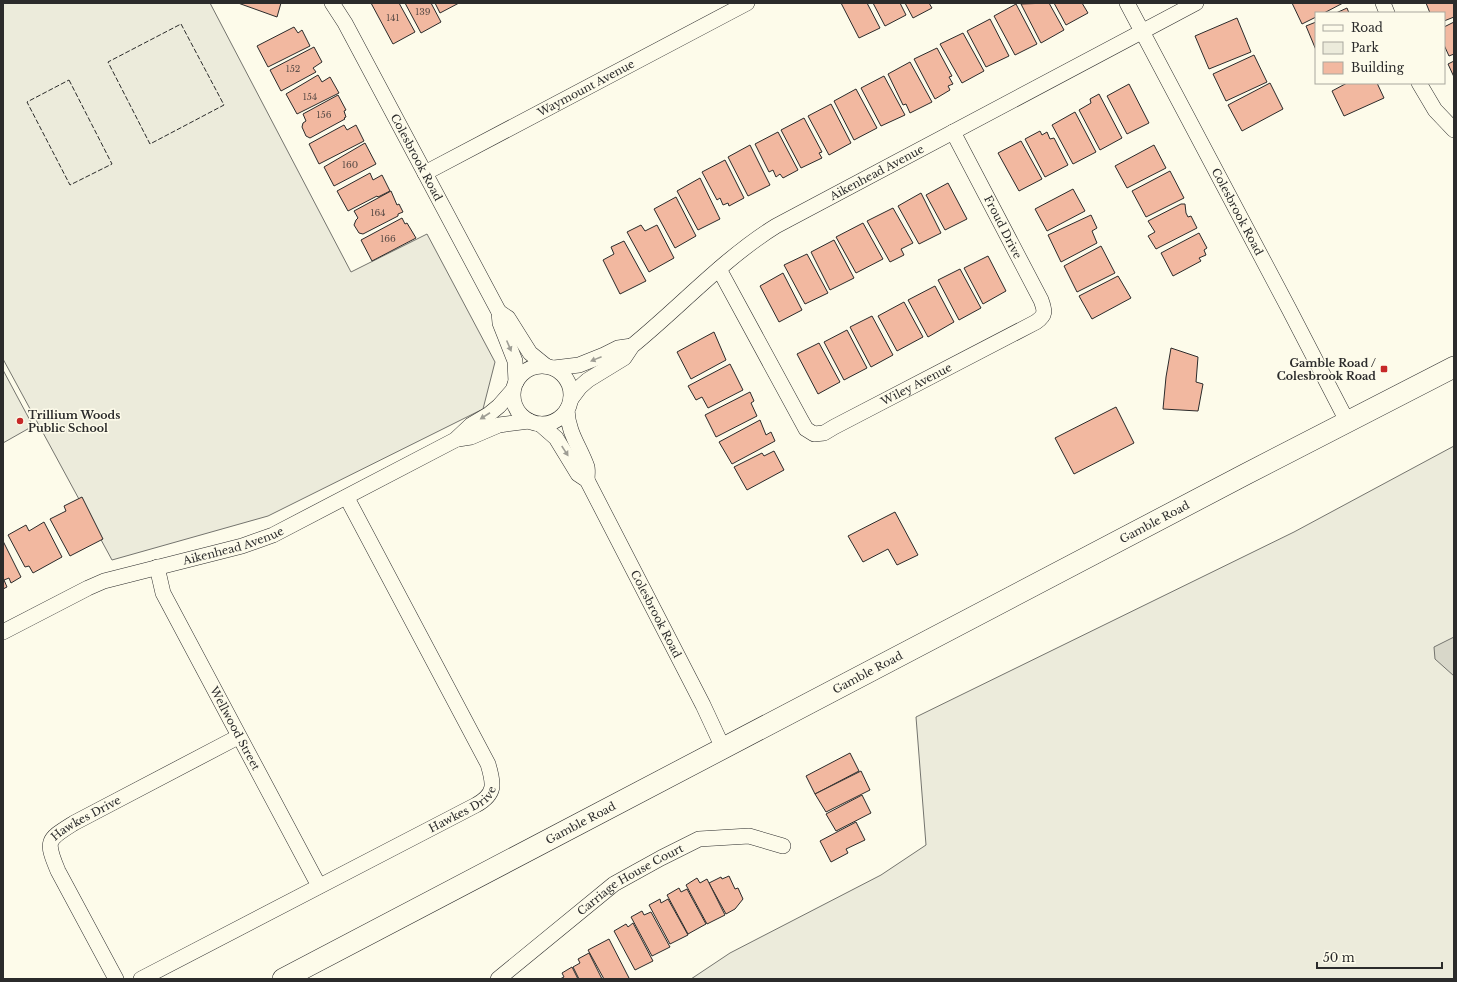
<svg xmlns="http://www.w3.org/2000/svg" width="1457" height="982" viewBox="0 0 1457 982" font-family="'Libre Baskerville',serif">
	<rect width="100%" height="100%" fill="#fdfbea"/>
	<g fill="#ecebdb" stroke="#74746e">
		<path d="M3 3H210L351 272 427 234 495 362 483 409 268 516 112 560 3 359Z"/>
		<path d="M3 370 33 426 3 443Z"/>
		<path d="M1454 446V979H691L730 953 881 875 926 845 916 717 1294 532Z"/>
	</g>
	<path fill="#d8d7c9" stroke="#74746e" d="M1454 637V676L1435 659 1434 647Z"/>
	<g fill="#f2b8a0" stroke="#2b2b2b">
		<path d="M238 3H281L277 17Z"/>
		<path d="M371 3H399L415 32 393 44Z"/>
		<path d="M405 3H431L441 22 421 33Z"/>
		<path d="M435 3H459L440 13Z"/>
		<path d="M841 3H867L880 28 859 38Z"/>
		<path d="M873 3H900L906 15 885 26Z"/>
		<path d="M905 3H929L932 8 913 18Z"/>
		<path d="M1049 3 1064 30 1041 43 1021 4Z"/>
		<path d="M1054 3H1082L1088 13 1066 25Z"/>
		<path d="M1292 3H1343L1324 13H1316V17L1302 24Z"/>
		<path d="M1426 3H1454V17L1444 21V13H1430Z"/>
		<path d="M1016 4 1037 44 1015 55 994 16Z"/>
		<path d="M1347 8 1349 13H1336Z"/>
		<path d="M1237 18 1251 52 1209 69 1195 36Z"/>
		<path d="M990 19 1009 56 986 67 967 31Z"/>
		<path d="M1316 22V50L1306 26Z"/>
		<path d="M1454 22V54L1449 56 1444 45V27Z"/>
		<path d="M294 27 298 33 302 30 310 46 268 67 257 46Z"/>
		<path d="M963 33 984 71 962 83 940 44Z"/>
		<path d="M314 47 322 62 313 68 316 72 281 91 270 70Z"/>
		<path d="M937 48 952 76 949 77 953 84 948 86 950 90 935 99 914 59Z"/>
		<path d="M1254 55 1267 82 1226 101 1213 74Z"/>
		<path d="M1454 61V77L1448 64Z"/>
		<path d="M910 62 932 102 910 113 906 104 903 105 888 74Z"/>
		<path d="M318 75 322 82 330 77 339 93 297 114 286 94Z"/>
		<path d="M884 76 905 115 881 126 861 88Z"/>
		<path d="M1270 83 1283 109 1242 131 1228 105Z"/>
		<path d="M1347 83H1377L1384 98 1344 116 1332 91Z"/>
		<path d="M1129 84 1149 123 1127 134 1107 96Z"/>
		<path d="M856 89 877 128 854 140 834 101Z"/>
		<path d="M1099 94 1122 138 1100 150 1079 110 1091 103 1090 99Z"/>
		<path d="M338 95 346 110 344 111 346 117 344 118 345 119 310 138 306 136 302 127 303 123 306 121 303 114Z"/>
		<path d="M831 104 851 143 829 155 808 116Z"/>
		<path d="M1075 112 1096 152 1073 164 1052 125Z"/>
		<path d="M804 118 822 152 819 153 822 158 801 168 781 130Z"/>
		<path d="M344 125 347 130 356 125 364 141 319 164 309 144Z"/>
		<path d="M1040 131 1042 135 1047 132 1050 139 1054 138 1068 165 1045 177 1025 139Z"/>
		<path d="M778 132 798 170 783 178 780 174 776 177 773 170 769 172 755 144Z"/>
		<path d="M1021 141 1042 179 1019 191 998 153Z"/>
		<path d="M365 143 376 164 334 186 324 167Z"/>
		<path d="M750 145 770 185 748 196 728 157Z"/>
		<path d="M1154 145 1166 168 1127 188 1115 166Z"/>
		<path d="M725 160 744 198 729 206 728 203 723 205 720 198 717 200 702 172Z"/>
		<path d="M1170 171 1184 198 1146 217 1132 191Z"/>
		<path d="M370 173 373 180 382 175 390 191 378 197 377 196 348 211 337 191Z"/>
		<path d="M700 178 720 219 698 230 677 191Z"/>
		<path d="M948 183 967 219 945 230 926 195Z"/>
		<path d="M1073 189 1085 211 1047 231 1035 209Z"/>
		<path d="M391 191 397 205 399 204 403 212 398 214V216L363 234 359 233 354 225 356 220 358 218 354 211Z"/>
		<path d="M921 193 941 233 919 244 898 206Z"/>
		<path d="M676 197 696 236 675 248 654 209Z"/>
		<path d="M1181 204H1185L1186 213 1188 217 1191 216 1197 228 1156 249 1148 236 1155 232 1148 221Z"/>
		<path d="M893 208 913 243 901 249 904 255 890 262 867 221Z"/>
		<path d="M1091 215 1097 228 1092 231 1097 243 1061 262 1048 235Z"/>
		<path d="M402 218 405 224 407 223 416 238 372 261 361 240Z"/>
		<path d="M863 223 883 259 856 273 836 237Z"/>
		<path d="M641 225 645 231 657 225 674 258 649 272 627 232Z"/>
		<path d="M1199 233 1207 248 1204 250 1206 255 1199 258 1201 261 1173 276 1161 253Z"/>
		<path d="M834 240 854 278 830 290 811 252Z"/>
		<path d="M624 241 646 281 620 294 603 260 614 254 611 247Z"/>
		<path d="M1101 246 1115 273 1077 292 1064 266Z"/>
		<path d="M807 254 828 293 805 304 784 265Z"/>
		<path d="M988 256 1006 291 983 304 964 268Z"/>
		<path d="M960 269 981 308 959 320 938 280Z"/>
		<path d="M783 273 802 310 779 322 760 286Z"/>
		<path d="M1118 276 1131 298 1092 319 1079 296Z"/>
		<path d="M935 286 954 322 928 337 908 300Z"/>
		<path d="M904 302 923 337 897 351 878 316Z"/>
		<path d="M872 316 893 355 871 367 850 327Z"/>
		<path d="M847 330 867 368 844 380 824 342Z"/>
		<path d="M714 332 726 360 691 379 677 352Z"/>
		<path d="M819 343 840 382 818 394 797 354Z"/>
		<path d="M1171 348 1198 357 1196 382 1203 384 1198 411 1163 409 1166 377Z"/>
		<path d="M730 364 743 390 708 408 702 397 696 400 688 386Z"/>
		<path d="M750 392 754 401 751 403 757 416 716 437 705 415Z"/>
		<path d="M1116 407 1134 443 1074 474 1055 438Z"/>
		<path d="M760 420 766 435 771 432 775 441 732 464 719 442Z"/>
		<path d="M774 451 784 470 747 490 734 467 762 453 764 456Z"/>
		<path d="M82 497 103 539 70 556 50 519 66 511 64 506Z"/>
		<path d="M895 512 918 555 897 565 888 549 863 562 848 536Z"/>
		<path d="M44 522 62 557 33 573 29 566 25 567 8 535 26 525 29 531Z"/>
		<path d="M3 541 21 577 11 583 9 578 4 580 7 587 3 589Z"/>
		<path d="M850 753 859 771 815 794 806 776Z"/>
		<path d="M861 771 870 790 826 812 815 794Z"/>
		<path d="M862 795 871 813 836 831 826 814Z"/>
		<path d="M856 822 865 840 846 849 848 853 831 862 820 841Z"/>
		<path d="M729 876 735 889 738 888 743 899 735 909 726 914 709 883 721 877 722 879Z"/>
		<path d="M697 878 700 883 707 879 725 915 707 924 686 885Z"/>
		<path d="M679 888 681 892 687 889 706 924 688 934 667 895Z"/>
		<path d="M660 899 661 903 668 899 688 935 670 944 649 905Z"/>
		<path d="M642 911 644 915 651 912 670 947 652 956 631 917Z"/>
		<path d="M633 923 653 961 635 970 614 931 626 924 628 927Z"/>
		<path d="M609 939 629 978 627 979H604L588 950Z"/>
		<path d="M589 953 602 979H579L573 967 580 963 578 959Z"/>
		<path d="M572 967 578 979H560L564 977 562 973Z"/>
	</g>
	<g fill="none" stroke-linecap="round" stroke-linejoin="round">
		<defs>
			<g id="street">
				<path id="s1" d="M332 3 345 23 499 312 500 323 515 361 516 382"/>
				<path id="s2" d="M1127 3 1289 309 1347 421"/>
				<path d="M1383 3 1387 13"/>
				<path d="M1419 83 1435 110 1454 130"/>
				<path id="s3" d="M425 173 747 3"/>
				<path id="s4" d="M719 269 801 420 806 429 814 434 824 433 834 427 1036 322C1046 315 1045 311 1041 300L953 132"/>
				<path d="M499 312 508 318 530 353 546 366"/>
				<circle cx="542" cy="395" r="29"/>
				<path d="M554 368 579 365 604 355 618 348 632 346"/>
				<path id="s5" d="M571 399 580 387 588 380 624 358 632 346C680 307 723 259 776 226L1196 3"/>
				<path d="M567 410C568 433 580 447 587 467 588 471 587 476 587 480"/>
				<path id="s6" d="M540 424 556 438 578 474 587 480 703 705 723 748"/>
				<path d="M458 439 471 437 499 425 529 421"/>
				<path id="s7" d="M157 567 163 593 319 886"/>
				<path id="s8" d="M3 632 88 588 104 581 242 546 273 535 455 440 471 425 488 415 499 406 513 390"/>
				<path id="s9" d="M116 979 58 871C45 840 47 840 74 823L238 737"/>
				<path id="s10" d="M141 979 476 805C496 794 494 784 488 764L347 498"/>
				<path id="s11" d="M498 979 614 884 661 858 699 839 749 836 783 846"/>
			</g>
			<g id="secondary">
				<path id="s12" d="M283 979 1246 474 1454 367"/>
			</g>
		</defs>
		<use href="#street" stroke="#2b2b2b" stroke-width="16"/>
		<use href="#secondary" stroke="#2b2b2b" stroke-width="22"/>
		<use href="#street" stroke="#fdfbea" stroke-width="15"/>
		<use href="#secondary" stroke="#fdfbea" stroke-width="21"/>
		<g stroke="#2b2b2b" stroke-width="1" stroke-dasharray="5 2" stroke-linecap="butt">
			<path d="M181 24 224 105 150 144 108 62Z"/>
			<path d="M69 80 112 164 70 185 27 102Z"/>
		</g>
	</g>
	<defs><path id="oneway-solid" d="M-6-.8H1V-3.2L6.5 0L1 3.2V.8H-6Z"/></defs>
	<g fill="#9e9d94">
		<use href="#oneway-solid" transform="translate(509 346) rotate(67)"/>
		<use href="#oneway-solid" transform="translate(596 359) rotate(158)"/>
		<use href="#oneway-solid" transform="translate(485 416) rotate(147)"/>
		<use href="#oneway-solid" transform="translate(565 451) rotate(57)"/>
	</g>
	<g fill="#c62828" stroke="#fdfbea" stroke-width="1.5">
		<rect x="1380" y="365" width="8" height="8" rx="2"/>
		<circle cx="20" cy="421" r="4"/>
	</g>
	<g text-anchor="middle" stroke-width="3" stroke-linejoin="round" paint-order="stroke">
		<g font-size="9" fill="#5d4e48">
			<text x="423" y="15">139</text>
			<text x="393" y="21">141</text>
			<text x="293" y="72">152</text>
			<text x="310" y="100">154</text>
			<text x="324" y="118">156</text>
			<text x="350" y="168">160</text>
			<text x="378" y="216">164</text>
			<text x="388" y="242">166</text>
		</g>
		<g font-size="11" fill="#2b2b2b" stroke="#fdfbea">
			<text dy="4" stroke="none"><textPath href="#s3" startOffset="182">Waymount Avenue</textPath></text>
			<text dy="4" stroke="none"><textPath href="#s1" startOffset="176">Colesbrook Road</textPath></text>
			<text dy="4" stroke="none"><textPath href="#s5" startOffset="384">Aikenhead Avenue</textPath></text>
			<text dy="4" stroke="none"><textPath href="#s2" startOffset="236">Colesbrook Road</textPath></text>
			<text transform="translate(1003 227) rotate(63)" y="4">Froud Drive</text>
			<text dy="4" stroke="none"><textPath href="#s4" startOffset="306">Wiley Avenue</textPath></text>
			<text dy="4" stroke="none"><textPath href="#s12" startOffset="984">Gamble Road</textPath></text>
			<text dy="4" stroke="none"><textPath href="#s8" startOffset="247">Aikenhead Avenue</textPath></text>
			<text dy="4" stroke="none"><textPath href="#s6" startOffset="225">Colesbrook Road</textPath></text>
			<text dy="4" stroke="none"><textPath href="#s12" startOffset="660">Gamble Road</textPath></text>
			<text dy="4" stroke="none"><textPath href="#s7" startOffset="180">Wellwood Street</textPath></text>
			<text dy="4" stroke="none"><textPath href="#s10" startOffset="364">Hawkes Drive</textPath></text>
			<text dy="4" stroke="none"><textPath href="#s9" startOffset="196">Hawkes Drive</textPath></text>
			<text dy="4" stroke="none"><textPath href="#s12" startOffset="336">Gamble Road</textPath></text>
			<text dy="4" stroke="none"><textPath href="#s11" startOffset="166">Carriage House Court</textPath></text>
		</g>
		<g font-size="11" font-weight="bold" fill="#2b2b2b" stroke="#fdfbea" text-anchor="end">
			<text x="1376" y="367">Gamble Road /<tspan x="1376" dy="13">Colesbrook Road</tspan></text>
			<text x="28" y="419" text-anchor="start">Trillium Woods<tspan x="28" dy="13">Public School</tspan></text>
		</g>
	</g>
	<rect width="1457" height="982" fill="none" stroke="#2b2b2b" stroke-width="8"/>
	<rect x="1315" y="12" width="130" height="72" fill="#fdfbea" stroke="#a9a89e"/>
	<rect x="1323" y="25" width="20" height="6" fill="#fdfbea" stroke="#a9a89e"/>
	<text x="1351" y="32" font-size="12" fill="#2b2b2b">Road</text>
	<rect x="1323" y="42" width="20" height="12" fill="#ecebdb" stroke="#a9a89e"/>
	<text x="1351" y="52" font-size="12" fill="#2b2b2b">Park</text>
	<rect x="1323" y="62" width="20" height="12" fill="#f2b8a0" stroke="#a9a89e"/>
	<text x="1351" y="72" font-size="12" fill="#2b2b2b">Building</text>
	<path d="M1317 962v6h125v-6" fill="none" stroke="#2b2b2b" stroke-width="2"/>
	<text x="1323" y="962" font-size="12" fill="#2b2b2b" stroke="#fdfbea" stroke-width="3" paint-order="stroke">50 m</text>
</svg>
